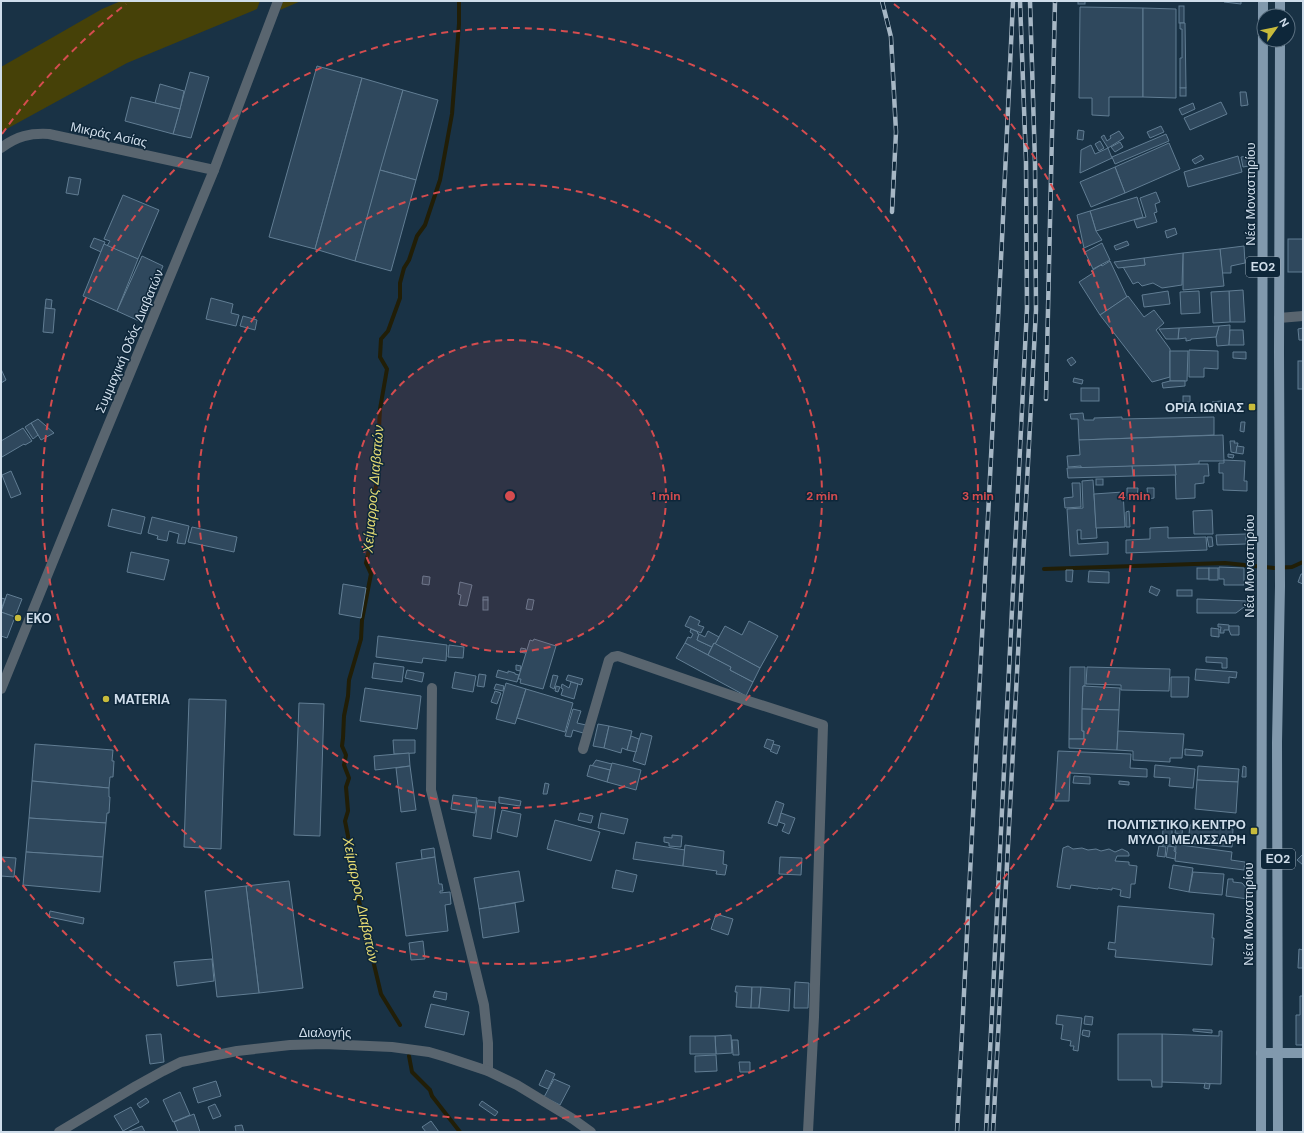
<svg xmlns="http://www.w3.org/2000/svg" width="1304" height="1133" viewBox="0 0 1304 1133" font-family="'DM Sans',sans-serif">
	<rect width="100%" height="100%" fill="#193245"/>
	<g fill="#464108">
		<path d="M121 1H260L257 9 127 63 1 132V67L102 9Z"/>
		<path d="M283 1H301L280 10Z"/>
	</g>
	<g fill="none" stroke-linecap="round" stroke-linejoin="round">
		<g stroke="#211e07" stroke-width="4">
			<path d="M1044 569 1225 563 1274 568 1292 567 1303 562"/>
			<path d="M400 1025 381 994 349 859 348 836 345 821 348 811 346 787 349 778 344 765 346 755 342 746 343 738 344 716 348 696 349 680 361 639 362 620 371 574 366 563 369 550 373 500 376 486 380 409 387 369 380 357 381 339 388 331 400 298V283L404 268 409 260 417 236 425 225 440 180 452 114 459 24V1"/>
			<path d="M409 1056 412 1072 430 1090 432 1096 460 1132"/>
		</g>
	</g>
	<g fill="#2f485d" stroke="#617d93">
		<rect x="1078" y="1" width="7" height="3"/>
		<path d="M1224 1H1241V4L1224 2Z"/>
		<rect x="1179" y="6" width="5" height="17"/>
		<path d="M1080 7 1143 8V97H1109V116L1092 115V98H1079Z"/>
		<path d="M1143 8 1176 9V98L1143 97Z"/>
		<path d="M1180 23H1185L1186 88H1180V58H1182V29H1180Z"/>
		<path d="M317 66 362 78 315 249 269 237Z"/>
		<path d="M190 72 209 77 191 138 173 134Z"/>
		<path d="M362 78 403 90 355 261 315 249Z"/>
		<path d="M160 84 184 91 180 109 155 103Z"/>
		<rect x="1180" y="88" width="6" height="8"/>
		<path d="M403 90 438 100 416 180 380 170Z"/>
		<path d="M1240 92H1246L1248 105 1241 106Z"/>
		<path d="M131 97 180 109 173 134 125 121Z"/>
		<path d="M1221 102 1227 114 1190 130 1184 118Z"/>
		<path d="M1193 103 1195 109 1182 115 1179 109Z"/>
		<path d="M1161 126 1164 132 1150 138 1147 132Z"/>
		<path d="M1078 130 1084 131 1083 140 1077 139Z"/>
		<path d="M1119 131 1124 138 1108 148 1101 137 1104 135 1107 141 1111 138 1110 136Z"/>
		<path d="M1166 134 1169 141 1115 164 1112 157Z"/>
		<path d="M1100 141 1104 148 1099 151 1095 144Z"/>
		<path d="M1120 142 1123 147 1115 152 1111 147Z"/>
		<path d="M1169 143 1180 169 1125 193 1115 167Z"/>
		<path d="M1091 145 1095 154 1108 148 1112 158 1080 173 1081 150Z"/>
		<path d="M1201 155 1204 159 1195 164 1192 160Z"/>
		<path d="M1238 156 1242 172 1188 187 1184 172Z"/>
		<path d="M1248 156 1249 166 1243 167 1241 157Z"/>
		<path d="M1115 167 1125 193 1091 207 1080 182Z"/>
		<path d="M380 170 416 180 391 271 355 261Z"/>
		<path d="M69 177 81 179 78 195 66 193Z"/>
		<path d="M1156 192 1160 202 1155 204 1157 212 1154 213 1157 222 1137 228 1134 220 1146 217 1140 198Z"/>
		<path d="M123 195 159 210 138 259 107 246 110 241 104 239Z"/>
		<path d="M1137 197 1143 217 1096 231 1090 211Z"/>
		<path d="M1090 211 1096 231 1102 240 1084 248 1077 215Z"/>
		<path d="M1175 228 1177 234 1167 238 1165 231Z"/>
		<path d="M94 238 105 242 101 252 90 247Z"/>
		<rect x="1288" y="239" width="15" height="33"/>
		<path d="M1127 241 1129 245 1116 250 1114 246Z"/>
		<path d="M1102 243 1110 260 1093 269 1085 252Z"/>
		<path d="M104 244 138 259 117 311 83 296Z"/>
		<path d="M1244 246 1245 263 1231 266V273H1222L1220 249Z"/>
		<path d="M1220 249 1224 286 1183 290V253Z"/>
		<path d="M1183 253 1182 285 1162 288 1153 283 1142 286 1138 282 1133 284 1123 267 1145 265 1144 258Z"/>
		<path d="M142 256 163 266 139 321 117 311Z"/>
		<path d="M1144 258 1145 265 1118 268 1114 262Z"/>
		<path d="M1110 261 1127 297 1100 315 1079 282 1093 273 1091 271 1101 265 1102 266Z"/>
		<path d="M1243 290 1245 322H1230L1229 291Z"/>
		<path d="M1168 291 1170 304 1144 307 1142 295Z"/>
		<path d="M1199 291 1200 313 1181 314 1180 292Z"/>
		<path d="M1229 291 1230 322 1213 323 1211 292Z"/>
		<path d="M1128 296 1144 317 1154 310 1164 323 1156 330 1170 349V377L1152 382 1100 315Z"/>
		<path d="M211 298 233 304 231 313 239 315 236 326 206 319Z"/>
		<path d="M46 299 52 300 51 309 45 308Z"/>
		<path d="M45 308 55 309 53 333 43 332Z"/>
		<path d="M243 316 257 320 255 330 240 326Z"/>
		<path d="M1230 325 1229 345 1217 346 1216 337 1219 326Z"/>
		<path d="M1219 326 1216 337 1191 339V340L1186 341V338L1178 339 1179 328Z"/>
		<path d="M1179 328 1178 339H1166L1159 329Z"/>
		<path d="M1303 328V340H1299L1298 329Z"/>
		<path d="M1230 330H1243L1244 345H1229Z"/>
		<path d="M1189 350 1218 351V369L1204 368V377H1189Z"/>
		<path d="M1170 351H1188L1187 381H1170Z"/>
		<path d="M1233 352H1246V359L1233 358Z"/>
		<path d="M1072 357 1076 362 1071 366 1067 360Z"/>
		<rect x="1298" y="361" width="5" height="28"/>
		<path d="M1 369 6 380 1 383Z"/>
		<path d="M1074 378 1083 380 1082 384 1073 382Z"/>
		<path d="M1170 381H1185V386L1163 388 1162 383Z"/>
		<rect x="1081" y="388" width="18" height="13"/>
		<rect x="1183" y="396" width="7" height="6"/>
		<path d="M1221 401V405L1212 406V402Z"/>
		<path d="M1083 413 1084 420H1094V418L1122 417V419L1214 417V435L1079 440 1078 419H1071L1070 414Z"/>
		<path d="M38 419 54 433 41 440 31 423Z"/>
		<path d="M1241 422H1245L1244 432 1240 431Z"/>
		<path d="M31 423 38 435 33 439 25 427Z"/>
		<path d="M23 428 32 441 25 445 24 444 2 457 1 455V441Z"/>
		<path d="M1223 435 1224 461H1199V464L1081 468V466L1068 467 1067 456 1080 455 1079 440Z"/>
		<path d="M1230 441H1235L1234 443H1238L1236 453 1231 452Z"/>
		<path d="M1237 446 1244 447 1243 454 1236 453Z"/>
		<path d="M1228 454 1234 455 1233 458 1228 457Z"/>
		<path d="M1224 460 1245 461 1244 481H1247V491L1223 490V473H1219V463H1224Z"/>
		<path d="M1199 464H1208L1209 476H1204V483L1195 484V498L1176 499 1175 465Z"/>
		<path d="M1175 465 1176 475 1133 476 1132 466Z"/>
		<path d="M1132 466 1133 476 1068 478 1067 468Z"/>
		<path d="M11 471 21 494 11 498 2 475Z"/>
		<rect x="1096" y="479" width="7" height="6"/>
		<path d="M1093 480 1097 538 1081 539V530H1077L1078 544 1108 542V554L1070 556 1067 509 1083 508 1082 481Z"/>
		<path d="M1072 483H1080L1081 507 1065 508 1064 498 1073 497Z"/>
		<path d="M1127 488H1138L1137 499H1127Z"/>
		<path d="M1147 488H1154V498L1148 499Z"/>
		<path d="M1123 492 1125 527 1096 528 1094 494Z"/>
		<path d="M112 509 145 517 141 534 108 526Z"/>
		<path d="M1212 510 1213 534H1194L1193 511Z"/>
		<path d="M1129 511 1130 527H1126V512Z"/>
		<path d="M152 517 189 526 185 544 177 543 179 534 169 531 167 541 157 539 158 536 148 533Z"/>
		<path d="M192 527 237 537 234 552 188 542Z"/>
		<path d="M1168 527V538L1206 537 1207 550 1126 553V540L1150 539V528Z"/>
		<path d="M1246 534V544L1217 545 1216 535Z"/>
		<path d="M1207 537H1212L1213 546 1209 547Z"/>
		<path d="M131 552 169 560 164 580 127 572Z"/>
		<path d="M1219 567 1244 568V585H1224V579H1219Z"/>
		<rect x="1197" y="568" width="12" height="11"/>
		<rect x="1209" y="568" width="9" height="12"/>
		<path d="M1066 570H1073L1072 582 1066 581Z"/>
		<path d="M1089 571 1109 572V583L1088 582Z"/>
		<path d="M1301 574H1303V584L1298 582Z"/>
		<path d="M423 576 430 577 429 585 422 584Z"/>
		<path d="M460 582 472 585 467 606 459 605 461 595 458 594Z"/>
		<path d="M343 584 366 588 361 618 339 614Z"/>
		<path d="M1151 586 1160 590 1157 596 1149 592Z"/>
		<rect x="1177" y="590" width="15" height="6"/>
		<path d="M7 594 22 599 15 617 1 612Z"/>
		<rect x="483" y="597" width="5" height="3"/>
		<path d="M1 598 5 599 1 610Z"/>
		<path d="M528 599 534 600 532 610 526 609Z"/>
		<path d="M1197 599 1248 601V604L1236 613H1197Z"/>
		<rect x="483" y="600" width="5" height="10"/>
		<path d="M1 612 15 617 7 638 1 636Z"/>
		<path d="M690 616 700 621 698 625 704 627 701 633 685 626Z"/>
		<path d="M749 621 778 636 760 668 715 644 725 626 742 635Z"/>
		<path d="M1218 624 1229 625V630H1224V633H1220L1221 627H1218Z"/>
		<path d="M1229 626H1239V635H1231L1229 630Z"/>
		<path d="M1211 628 1219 629V637L1211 636Z"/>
		<path d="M691 629 698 632 697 633 699 634 697 640 712 647 708 655 685 643 688 637 691 638 693 634 690 632Z"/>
		<path d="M708 631 719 637 715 644 714 643 712 647 697 640 699 634 705 637Z"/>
		<path d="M378 636 447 645 446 661 423 658 422 663 376 657Z"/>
		<path d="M534 639 556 646 543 689 520 683 521 679H518L530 640 533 641Z"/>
		<path d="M685 643 731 667 730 670 753 682 746 696 676 658Z"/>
		<path d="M714 643 760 668 753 682 730 670 731 667 708 655Z"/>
		<path d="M449 645 464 647 463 658 448 657Z"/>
		<path d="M521 648 526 649 525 653 520 652Z"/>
		<path d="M1206 657 1227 658V668H1222V663L1206 662Z"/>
		<path d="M374 663 404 667 402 682 372 678Z"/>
		<path d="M516 665 521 666 520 671 516 670Z"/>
		<path d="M1070 667H1085V686H1083L1082 731H1084V739H1069Z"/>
		<path d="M1087 667 1170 669 1169 691 1121 690V685L1086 684Z"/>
		<path d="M1196 669 1237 672 1236 678 1229 677V683L1195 680Z"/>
		<path d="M407 670 424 673 422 682 405 678Z"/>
		<path d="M498 670 508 673V671L515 673V674L519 675 517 682 496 677Z"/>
		<path d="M455 672 476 676 473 692 452 688Z"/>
		<path d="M479 674 486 675 484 687 477 686Z"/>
		<path d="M553 675 558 676 554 689 550 687Z"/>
		<path d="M568 675 583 679 581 685 566 680Z"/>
		<path d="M1171 677H1189L1188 697H1171Z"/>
		<path d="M571 682 578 684 574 699 561 695 563 689 561 688 562 684 569 688Z"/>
		<path d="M506 683 526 689 515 724 496 719Z"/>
		<path d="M496 684 504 686 503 691 494 689Z"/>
		<path d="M556 686 560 687 558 692 555 691Z"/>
		<path d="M1083 686 1120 688 1119 710 1082 709Z"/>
		<path d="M365 688 421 696 417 729 360 721Z"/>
		<path d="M526 689 573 703 565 732 517 718Z"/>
		<path d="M495 691 501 693 497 704 491 702Z"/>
		<path d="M189 699 226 700 221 849 184 847Z"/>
		<path d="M299 703 324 704 320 836 294 835Z"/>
		<path d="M573 709 581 711 577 723 586 725 583 733 573 730 571 737 565 736Z"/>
		<path d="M1082 709 1119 710 1117 750 1069 748V739H1084V731H1082Z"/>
		<path d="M598 724 609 726 604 748 593 746Z"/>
		<path d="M609 726 632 731 627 750 622 748 621 753 604 748Z"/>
		<path d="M1118 731 1184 734 1182 758H1170V762L1133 760V751L1117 750Z"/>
		<path d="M641 733 652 736 645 765 633 761Z"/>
		<path d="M631 736 639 739 636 752 627 750Z"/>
		<path d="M767 739 774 741 771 750 764 747Z"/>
		<path d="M393 740H415V753L394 754Z"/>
		<path d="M35 744 113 750 112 761H114L113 777H110L109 788 32 781Z"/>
		<path d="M773 744 780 746 777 754 770 751 771 750Z"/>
		<path d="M1185 749 1203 751 1202 756 1185 755Z"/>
		<path d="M1058 751 1131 754 1130 768 1147 769V777L1070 773 1069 801H1055Z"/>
		<path d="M409 753 410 766 375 770 374 756Z"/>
		<path d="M596 760 612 764 610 770 592 766Z"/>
		<path d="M612 763 641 770 636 790 607 782Z"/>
		<path d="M590 765 610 770 607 782 587 776Z"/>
		<path d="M1155 765 1195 769 1193 788 1169 786 1170 778 1154 777Z"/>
		<path d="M410 766 416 810 401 812 396 768Z"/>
		<path d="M1198 766 1239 769 1238 782 1197 780Z"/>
		<path d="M1243 766 1246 767V777H1242Z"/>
		<path d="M1074 776 1090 777V784L1073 783Z"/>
		<path d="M1197 780 1238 782 1236 813 1195 809Z"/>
		<path d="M32 781 109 788V797H110L109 813H107L106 823 29 818Z"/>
		<path d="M1119 781 1129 782V785L1119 784Z"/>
		<path d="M545 783 549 784 547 794H543Z"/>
		<path d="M453 795 477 798 475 813 451 809Z"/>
		<path d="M499 797 521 801 520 806 499 803Z"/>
		<path d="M478 800 496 802 491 839 473 836Z"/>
		<path d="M776 801 784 804 777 826 768 823Z"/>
		<path d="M502 810 521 814 517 837 497 832Z"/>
		<path d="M580 813 593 816 591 823 578 820Z"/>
		<path d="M601 813 628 819 624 834 598 828Z"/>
		<path d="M781 813 795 818 789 834 782 831 785 824 779 822Z"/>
		<path d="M29 818 106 823 103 857 26 852Z"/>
		<path d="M555 820 600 832 591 861 547 849Z"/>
		<path d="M1176 825H1183L1182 834 1175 833Z"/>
		<path d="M1190 825 1233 829 1232 847 1188 843Z"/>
		<path d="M1163 829 1172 830V845H1162Z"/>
		<path d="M672 835 682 836 681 847 669 846V843L664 842V837L672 838Z"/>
		<path d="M1176 836H1183L1181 845 1232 852 1231 860 1245 862 1244 870 1175 861 1176 845H1175Z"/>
		<path d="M636 842 685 850 683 866 633 859Z"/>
		<path d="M685 845 724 851 723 864 727 865 725 875 716 874 717 871 683 866Z"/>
		<path d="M1068 846 1073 849 1082 848 1088 850 1096 849 1101 851 1109 849 1115 852 1122 849 1128 852 1129 854V856H1117L1115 861 1129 862V865L1137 866 1135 884H1131L1130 898 1120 896 1121 890 1112 888V890L1098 888V889L1071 885 1070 889 1057 887 1063 848Z"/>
		<path d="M1159 846 1166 847 1165 857 1157 856Z"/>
		<path d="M1168 846 1175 847 1174 851 1176 852 1175 859 1166 857Z"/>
		<path d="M434 848 435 857 422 859 421 850Z"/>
		<path d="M26 852 103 857 100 892 23 885Z"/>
		<path d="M1303 854V865L1297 860Z"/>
		<path d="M1 857 16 858 14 877 1 876Z"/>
		<path d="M435 857 439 884H442L443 891H440V893L450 892 451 904 445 905 448 931 406 936 396 863Z"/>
		<path d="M780 857 802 858 801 875 779 874Z"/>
		<path d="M1173 865 1193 868 1189 892 1169 888Z"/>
		<path d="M616 870 637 875 633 892 612 888Z"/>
		<path d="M519 871 524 901 479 909 474 878Z"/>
		<path d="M1193 872 1224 874 1222 895 1189 892Z"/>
		<path d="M1228 879H1233V882L1242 883 1248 890V899L1226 896Z"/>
		<path d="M289 881 303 988 259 993 246 886Z"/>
		<path d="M246 886 259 993 217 997 205 891Z"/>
		<path d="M515 903 519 932 483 938 479 909Z"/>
		<path d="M1118 906 1214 914 1212 938H1214L1212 965 1115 957 1116 950 1108 949 1109 942 1115 943Z"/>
		<path d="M50 911 84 918 83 924 49 917Z"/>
		<path d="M716 914 733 919 728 935 711 929Z"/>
		<path d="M423 941 425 959 411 960 409 943Z"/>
		<path d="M1299 949 1303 950V968H1298Z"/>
		<path d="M212 959 214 981 177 986 174 962Z"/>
		<path d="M795 982 809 983 808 1008H794Z"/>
		<path d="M736 986 752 987 751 1008 736 1007 737 992H735Z"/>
		<path d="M752 987H761L759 1008H751Z"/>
		<path d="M761 987 790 989 789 1011 759 1008Z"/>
		<path d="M435 991 447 993 446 1000 433 997Z"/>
		<path d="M1300 996H1303V1045H1296V1015H1300Z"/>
		<path d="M431 1004 469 1012 464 1035 425 1027Z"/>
		<path d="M1057 1015 1082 1018 1078 1051 1073 1050 1074 1046H1070L1071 1041 1061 1039 1063 1025 1056 1024Z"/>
		<path d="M1085 1016 1093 1017 1092 1025 1084 1024Z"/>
		<path d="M1193 1029 1212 1030V1033L1193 1031Z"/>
		<path d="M1083 1030 1090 1031 1089 1037 1082 1035Z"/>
		<path d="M1219 1031H1222L1221 1084 1162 1082V1034L1219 1036Z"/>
		<path d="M161 1034 164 1062 150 1064 146 1035Z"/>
		<path d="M1118 1034H1162V1087H1152L1151 1080H1118Z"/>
		<path d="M731 1035 732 1053 716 1054 715 1036Z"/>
		<path d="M690 1036H715L716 1054H690Z"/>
		<path d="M732 1040H738L739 1055H733Z"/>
		<path d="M716 1055 717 1071 695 1072V1056Z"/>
		<path d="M739 1062H750V1072H740Z"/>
		<path d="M546 1070 555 1074 548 1089 539 1085Z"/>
		<path d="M554 1079 570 1086 560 1105 544 1097Z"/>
		<path d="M216 1081 221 1096 198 1103 193 1088Z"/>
		<path d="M1205 1083 1210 1084 1209 1089 1204 1088Z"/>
		<path d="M180 1092 190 1115 173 1122 163 1100Z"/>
		<path d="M146 1098 149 1102 140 1108 137 1104Z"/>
		<path d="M482 1101 498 1112 495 1116 479 1105Z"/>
		<path d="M215 1104 221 1116 213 1119 208 1107Z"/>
		<path d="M131 1107 139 1122 123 1131 114 1116Z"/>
		<path d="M194 1114 200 1132H178L174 1122Z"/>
		<path d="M431 1121 439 1132H426L422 1127Z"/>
		<path d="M242 1125 244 1132H236L235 1126Z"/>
		<path d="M142 1126 145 1132H127Z"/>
	</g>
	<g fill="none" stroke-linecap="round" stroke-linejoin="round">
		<g stroke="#59656f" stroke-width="10">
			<path d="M1 148C17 136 30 133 49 134L214 170"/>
			<path d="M1279 318 1303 316"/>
			<path d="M432 688 431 790 484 1005 488 1043V1071"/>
			<path d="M1 689 101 443 214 170 278 1"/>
			<path d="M583 749 609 660 613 657 618 656 736 697 823 725 814 1017 808 1132"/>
			<path d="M59 1132 136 1086 163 1071 181 1062 237 1051 290 1045 324 1044 392 1047 429 1052 446 1057 488 1071 517 1085 573 1119 591 1132"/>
		</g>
		<g stroke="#8199ad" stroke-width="10">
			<path d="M1280 16V1"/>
			<path d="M1261 1053H1303"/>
			<path d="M1261 1132 1263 1"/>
			<path d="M1278 1132 1277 742 1280 586 1279 352 1280 40"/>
		</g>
		<defs>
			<g id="rail">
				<path d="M882 1 891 37 896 132 892 212"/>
				<path d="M1046 399 1055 1"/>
				<path d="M957 1132 1002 239 1013 1"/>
				<path d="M986 1132 1027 308 1026 162 1020 1"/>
				<path d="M993 1132 1036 310 1035 163 1030 1"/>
			</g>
		</defs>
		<use href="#rail" stroke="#a6b7c5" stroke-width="4.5"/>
		<use href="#rail" stroke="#0e273a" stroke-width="3" stroke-dasharray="9" stroke-linecap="butt"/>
	</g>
	<circle cx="510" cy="496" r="156" fill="#d54c4f" fill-opacity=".12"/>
	<g fill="none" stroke="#d54c4f" stroke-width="2" stroke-dasharray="7 5">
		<circle cx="510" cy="496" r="156"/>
		<circle cx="510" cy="496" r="312"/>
		<circle cx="510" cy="496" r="468"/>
		<path d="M2 134A624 624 0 0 1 126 4M894 4A624 624 0 1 1 2 858"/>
	</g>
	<g fill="#c8bb3b" stroke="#0e273a" stroke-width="1.5">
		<rect x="1248" y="403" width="8" height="8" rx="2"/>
		<circle cx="18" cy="618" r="4"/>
		<circle cx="106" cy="699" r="4"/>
		<rect x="1250" y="827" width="8" height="8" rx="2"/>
	</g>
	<g text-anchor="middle" stroke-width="3" stroke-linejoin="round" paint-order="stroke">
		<g fill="#0e273a" stroke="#95a6b5" stroke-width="1">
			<rect x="1246" y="257" width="34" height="20" rx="3"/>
			<rect x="1261" y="849" width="34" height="20" rx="3"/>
		</g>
		<g font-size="12" font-weight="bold" fill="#cfddea">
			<text x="1263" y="271">ΕΟ2</text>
			<text x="1278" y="863">ΕΟ2</text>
		</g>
		<g font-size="13" fill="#cfddea" stroke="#0e273a">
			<text transform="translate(109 134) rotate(12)" y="5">Μικράς Ασίας</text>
			<text transform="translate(1250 194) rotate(-90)" y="5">Νέα Μοναστηρίου</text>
			<text transform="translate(129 341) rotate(-67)" y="5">Συμμαχική Οδός Διαβατών</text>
			<text transform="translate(1249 566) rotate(-90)" y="5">Νέα Μοναστηρίου</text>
			<text transform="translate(1248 914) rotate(-90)" y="5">Νέα Μοναστηρίου</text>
			<text x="325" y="1037">Διαλογής</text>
		</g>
		<g font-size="13" font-weight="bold" fill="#cfddea" stroke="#0e273a" text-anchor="end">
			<text x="1244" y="412">ΟΡΙΑ ΙΩΝΙΑΣ</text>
			<text x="26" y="623" text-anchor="start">EKO</text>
			<text x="114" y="704" text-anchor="start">MATERIA</text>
			<text x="1246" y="829">ΠΟΛΙΤΙΣΤΙΚΟ ΚΕΝΤΡΟ<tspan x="1246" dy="15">ΜΥΛΟΙ ΜΕΛΙΣΣΑΡΗ</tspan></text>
		</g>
		<g font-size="14" font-style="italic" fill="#e5da72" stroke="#0e273a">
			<text transform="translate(373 489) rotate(-85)" y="5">Χείμαρρος Διαβατών</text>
			<text transform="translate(361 900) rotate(78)" y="5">Χείμαρρος Διαβατών</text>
		</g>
	</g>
	<circle cx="510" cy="496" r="6" fill="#d54c4f" stroke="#0e273a" stroke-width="2"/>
	<g font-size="12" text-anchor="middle" font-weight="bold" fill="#d54c4f" stroke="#0e273a" stroke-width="3" stroke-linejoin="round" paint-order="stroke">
		<text x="666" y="500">1 min</text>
		<text x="822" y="500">2 min</text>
		<text x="978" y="500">3 min</text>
		<text x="1134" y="500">4 min</text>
	</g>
	<rect width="1304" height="1133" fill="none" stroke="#cfddea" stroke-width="4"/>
	<g transform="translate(1276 28) rotate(57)"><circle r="19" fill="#0e273a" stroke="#5b7080"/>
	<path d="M0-3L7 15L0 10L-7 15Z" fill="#c8bb3b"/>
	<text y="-6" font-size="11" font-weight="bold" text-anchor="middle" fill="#cfddea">N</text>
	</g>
</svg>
